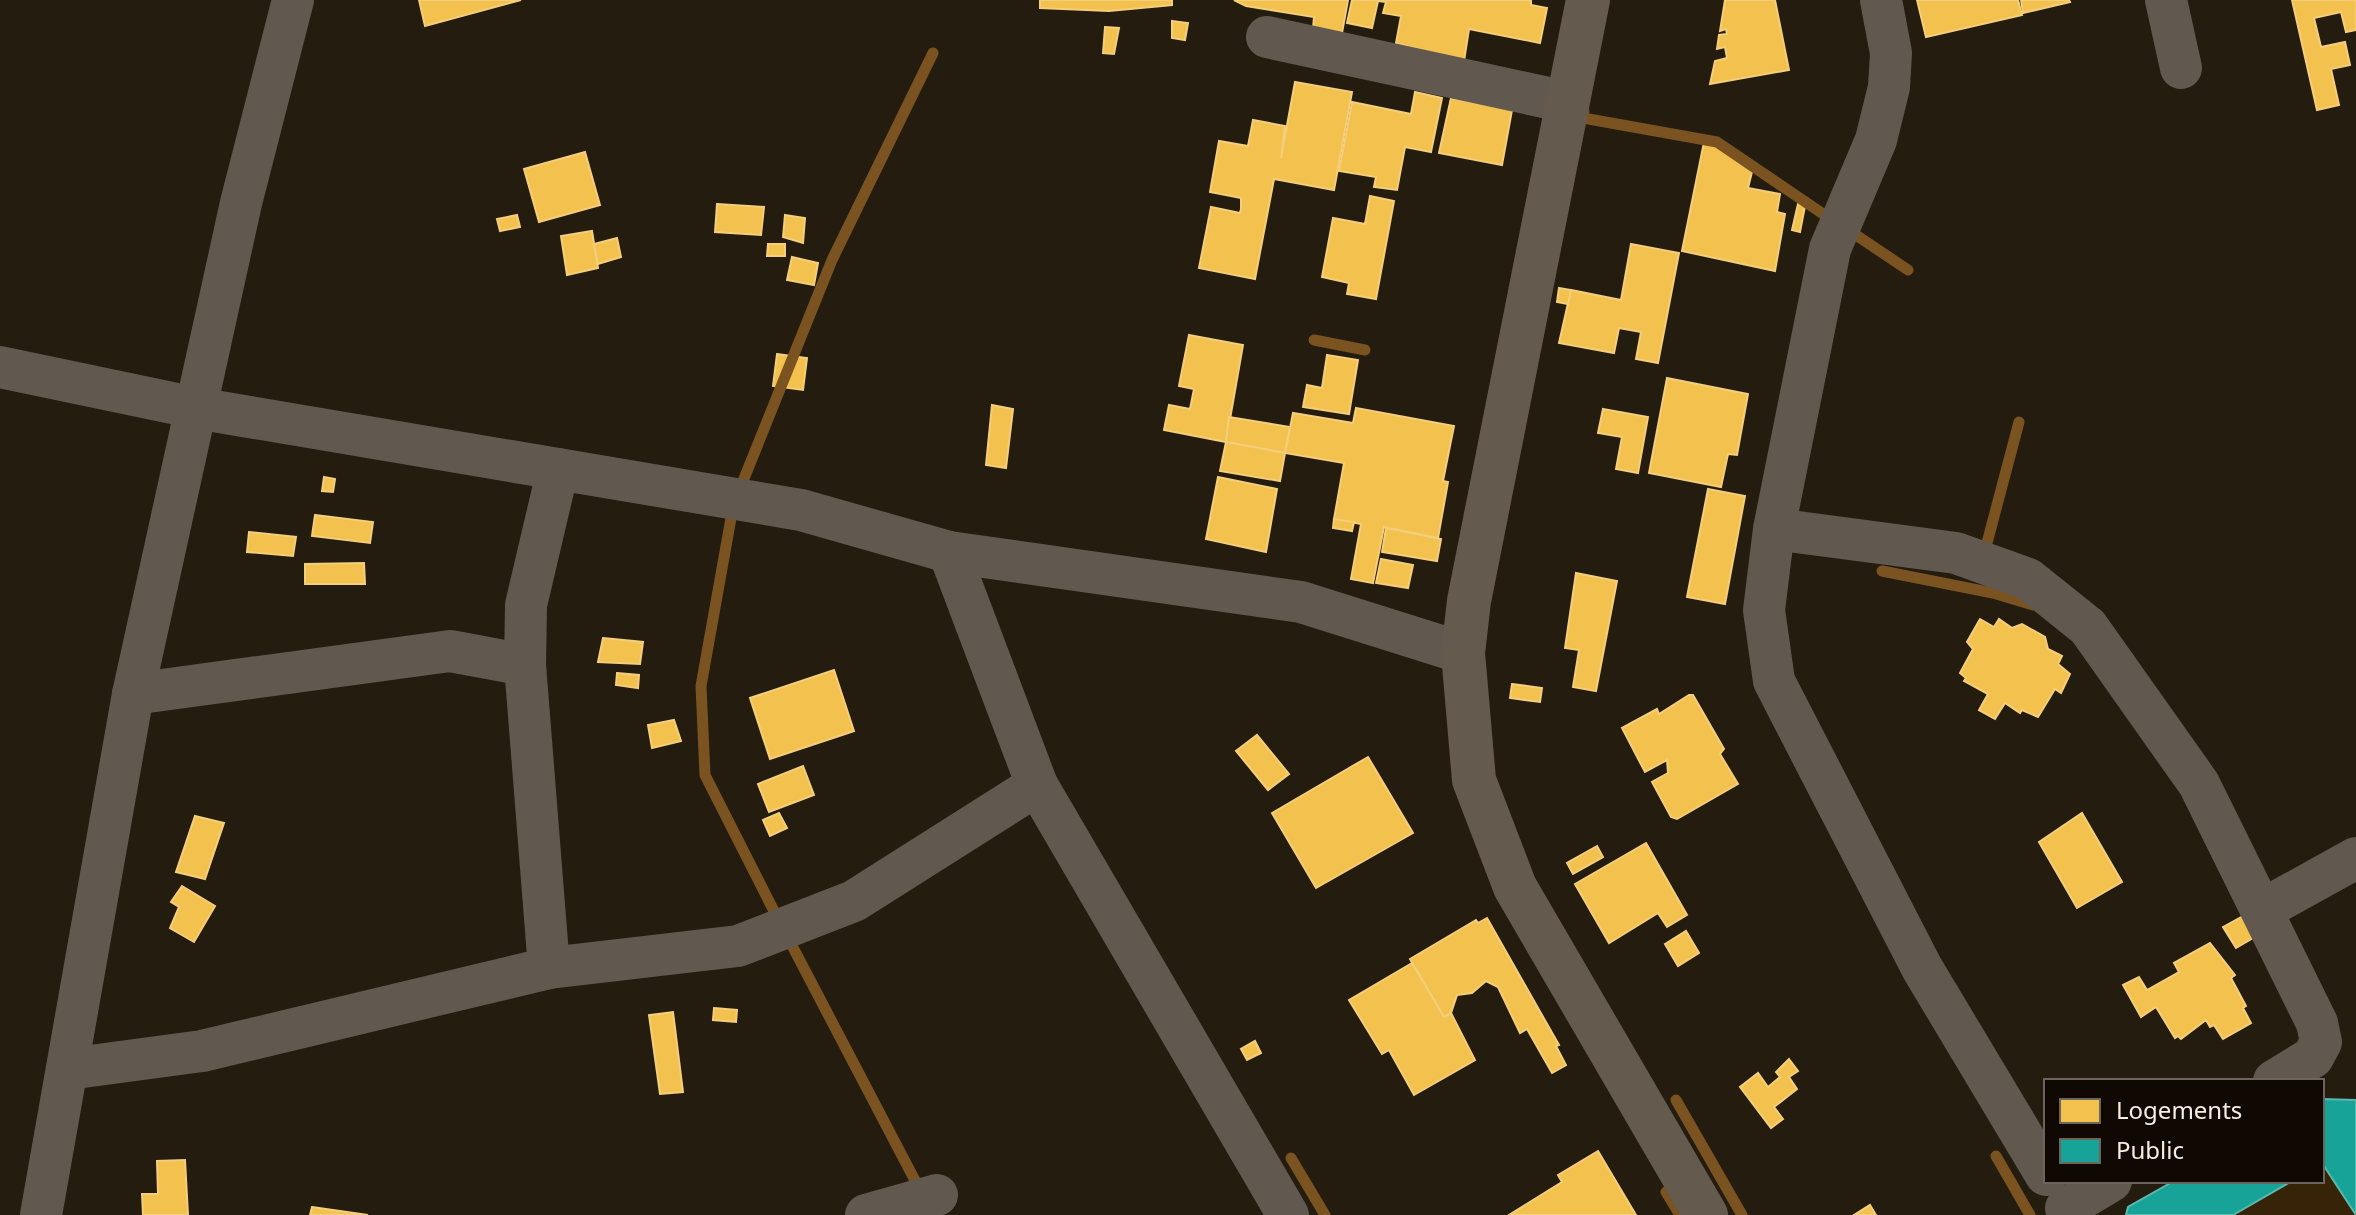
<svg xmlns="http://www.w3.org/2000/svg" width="2356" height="1215" viewBox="0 0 2356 1215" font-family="'Noto Sans',sans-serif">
	<rect width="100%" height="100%" fill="#251c10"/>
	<path fill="#372308" d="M2322 1099 2356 1100V1215H2126L2128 1207 2174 1181H2322Z"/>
	<g fill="#f2c14e" stroke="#f4ce7a" stroke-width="2">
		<path d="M419 0H521L425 26Z"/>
		<path d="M1040 0H1172V5L1109 11 1040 8Z"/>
		<path d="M1234 0H1348L1342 33 1313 28 1314 17 1246 6Z"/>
		<path d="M1352 0H1531V5L1547 8 1540 43 1469 29 1464 61 1396 43 1401 16 1383 13 1386 2 1378 1 1372 28 1347 23Z"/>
		<path d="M1725 0H1775L1789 70 1710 84 1715 61 1727 58 1725 47 1717 49 1719 35 1727 34 1726 29 1720 31Z"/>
		<path d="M1917 0H2018L2022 15 1926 37Z"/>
		<path d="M2021 0H2069L2070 2 2023 13Z"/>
		<path d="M2292 0H2356V30L2346 32 2341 12 2314 18 2321 47 2345 42 2350 65 2331 69 2339 105 2317 110Z"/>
		<path d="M1172 21 1188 23 1185 40 1172 38Z"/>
		<path d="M1105 27 1119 28 1114 54 1103 53Z"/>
		<path d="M1295 82 1352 92 1334 190 1274 179 1255 279 1199 268 1211 207 1240 213 1241 209V198L1210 192 1219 141 1248 146 1253 120 1285 126 1281 158Z"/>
		<path d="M1415 92 1442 98 1431 152 1405 147 1397 190 1374 187 1376 177 1339 171 1352 102 1411 114Z"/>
		<path d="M1451 98 1512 110 1502 165 1439 153Z"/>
		<path d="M1704 142 1719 144 1753 168 1748 188 1780 194 1777 212 1785 214 1775 271 1682 251Z"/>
		<path d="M585 152 600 205 539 222 524 169Z"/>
		<path d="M1370 196 1394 201 1376 299 1347 294 1349 283 1322 277 1333 218 1365 224Z"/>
		<path d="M717 204 764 207 761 235 715 232Z"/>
		<path d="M1798 204 1805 206 1800 232 1792 230Z"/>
		<path d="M517 215 520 227 500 231 497 219Z"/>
		<path d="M785 215 805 218 803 243 783 237Z"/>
		<path d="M592 231 598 268 567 275 561 236Z"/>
		<path d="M617 238 621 257 598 264 594 244Z"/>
		<path d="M768 244H785V256H767Z"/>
		<path d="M1631 244 1679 253 1658 363 1636 359 1641 332 1619 328 1614 353 1559 343 1571 290 1621 300Z"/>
		<path d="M792 257 818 263 814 285 787 280Z"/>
		<path d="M1559 288 1571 290 1568 304 1557 302Z"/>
		<path d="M1189 335 1243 345 1226 442 1164 430 1169 405 1190 409 1194 389 1179 386Z"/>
		<path d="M777 354 807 358 803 390 773 386Z"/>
		<path d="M1327 355 1358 360 1349 414 1303 407 1307 385 1322 388Z"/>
		<path d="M1667 378 1748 394 1737 455 1728 454 1721 487 1649 473Z"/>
		<path d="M992 405 1013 409 1006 468 986 465Z"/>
		<path d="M1356 408 1454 426 1443 481 1448 482 1438 538 1384 527 1373 583 1351 579 1361 524 1334 519 1344 463 1285 453 1293 413 1353 423Z"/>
		<path d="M1603 409 1648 417 1638 473 1616 469 1622 437 1598 433Z"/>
		<path d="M1229 417 1290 427 1285 453 1226 442Z"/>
		<path d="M1226 442 1285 453 1280 481 1220 471Z"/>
		<path d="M324 477 335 479 333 492 322 491Z"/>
		<path d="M1218 477 1277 489 1266 552 1206 539Z"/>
		<path d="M1708 489 1745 496 1725 604 1687 597Z"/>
		<path d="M315 515 373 522 370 543 312 536Z"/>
		<path d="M1334 519 1354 522 1352 531 1333 528Z"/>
		<path d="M1386 528 1441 539 1437 561 1382 552Z"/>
		<path d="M249 532 296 537 293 556 247 552Z"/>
		<path d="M1381 559 1413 565 1408 588 1376 583Z"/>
		<path d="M364 563 365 584H305V564Z"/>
		<path d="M1576 573 1617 581 1596 691 1573 687 1579 650 1565 648Z"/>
		<path d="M1980 619 1994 627 1999 619 2012 628 2022 624 2045 637 2048 649 2062 656 2058 664 2070 674 2061 693 2055 689 2038 717 2022 710 2020 713 2005 703 1995 719 1979 710 1988 694 1964 681 1966 678 1960 673 1973 649 1967 642Z"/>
		<path d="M603 638 643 642 640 664 598 662Z"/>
		<path d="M834 670 854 731 770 759 750 698Z"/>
		<path d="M617 673 639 675 638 688 616 685Z"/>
		<path d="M1512 684 1542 688 1540 702 1510 698Z"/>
		<path d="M1689 695H1693L1724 749 1720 754 1738 784 1677 819 1671 817 1652 782 1668 773 1667 760 1645 772 1622 728 1657 709 1659 714Z"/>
		<path d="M674 720 681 741 652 748 648 725Z"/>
		<path d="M1257 735 1289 774 1268 790 1236 751Z"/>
		<path d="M1368 757 1413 833 1316 888 1272 813Z"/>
		<path d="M803 766 814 795 769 812 758 784Z"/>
		<path d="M779 813 787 828 770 836 763 820Z"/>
		<path d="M2082 813 2122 882 2077 908 2039 842Z"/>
		<path d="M195 816 224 823 205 879 176 872Z"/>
		<path d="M1646 843 1687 915 1667 927 1658 913 1609 943 1575 884Z"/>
		<path d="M1597 846 1603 857 1573 874 1567 863Z"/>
		<path d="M182 886 215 906 194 942 170 928 179 907 171 902Z"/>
		<path d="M2243 916 2255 937 2236 948 2223 927Z"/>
		<path d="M1487 918 1559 1045 1556 1046 1566 1065 1552 1073 1527 1029 1520 1033 1498 987 1486 981 1472 993 1457 995 1451 1013 1444 1017 1410 959 1476 920 1478 923Z"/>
		<path d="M1686 931 1699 953 1678 966 1665 944Z"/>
		<path d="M2210 943 2235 975 2231 978 2246 1006 2243 1008 2251 1023 2223 1039 2214 1025 2210 1027 2206 1020 2181 1039 2178 1036 2175 1038 2156 1007 2141 1017 2123 985 2139 977 2147 990 2179 972 2174 963Z"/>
		<path d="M1412 963 1444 1017 1451 1013 1475 1060 1414 1095 1389 1050 1382 1054 1349 1000Z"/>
		<path d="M714 1008 737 1010 736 1022 713 1020Z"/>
		<path d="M673 1012 683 1092 660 1094 649 1015Z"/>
		<path d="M1255 1041 1261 1053 1247 1060 1241 1049Z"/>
		<path d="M1789 1059 1798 1071 1789 1077 1797 1089 1774 1107 1783 1119 1771 1128 1740 1087 1758 1073 1768 1087 1780 1077 1776 1072Z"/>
		<path d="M1598 1151 1636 1215H1509L1562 1182 1558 1175Z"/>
		<path d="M185 1160 188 1215H143L142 1194H158L157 1161Z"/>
		<path d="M1870 1205 1876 1215H1854Z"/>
		<path d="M312 1207 368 1215H310Z"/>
	</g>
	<g fill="#17a398" stroke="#5bb9ae" stroke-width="2">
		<path d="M2322 1099 2356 1100V1215L2322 1163Z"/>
		<path d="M2174 1181H2292L2233 1215H2126L2128 1207Z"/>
	</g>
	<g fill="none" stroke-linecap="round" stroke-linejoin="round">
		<g stroke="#7a5321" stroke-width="11">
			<path d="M1584 111 1583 118 1717 142 1832 220"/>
			<path d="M1847 229 1908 270"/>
			<path d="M1314 340 1365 350"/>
			<path d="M739 491 832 260 933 53"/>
			<path d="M733 507 701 686 705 775 779 921"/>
			<path d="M1987 543 2019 422"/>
			<path d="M1882 571 1993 593 2033 605"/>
			<path d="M787 936 920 1190"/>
			<path d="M1676 1100 1742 1215"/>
			<path d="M1996 1156 2030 1215"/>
			<path d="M1291 1158 1325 1215"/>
			<path d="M1666 1192 1680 1215"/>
		</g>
		<g stroke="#61584f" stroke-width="42">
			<path d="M1881 0 1891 53 1889 87 1876 140 1830 249 1774 529 1764 610 1774 681 1922 968 2046 1175"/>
			<path d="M2166 0 2181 68"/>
			<path d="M1267 37 1567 102"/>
			<path d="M0 367 196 408 801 510 949 552 1301 602 1463 653"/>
			<path d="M1774 529 1956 553 2028 579 2088 627 2199 784 2317 1023 2321 1042 2313 1057 2274 1081"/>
			<path d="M949 552 1037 785 1288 1215"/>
			<path d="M133 694 450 651 525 665"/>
			<path d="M2262 910 2356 858"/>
			<path d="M549 968 525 665 526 605 558 469"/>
			<path d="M68 1069 202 1051 549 968 738 946 854 901 1037 785"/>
			<path d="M2066 1208 2111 1181"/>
			<path d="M41 1215 133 694 241 203 293 0"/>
			<path d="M866 1215 937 1195"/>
		</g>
		<path stroke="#655a4e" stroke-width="44" d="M1588 0 1469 601 1463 653 1474 780 1515 887 1706 1215"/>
	</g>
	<rect x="2044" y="1079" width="280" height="104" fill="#100903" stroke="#6d645b" stroke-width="2"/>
	<rect x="2060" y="1099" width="40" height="24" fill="#f2c14e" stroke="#6d645b" stroke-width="2"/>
	<text x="2116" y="1119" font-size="24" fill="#f9ede0">Logements</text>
	<rect x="2060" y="1139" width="40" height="24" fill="#17a398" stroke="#6d645b" stroke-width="2"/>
	<text x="2116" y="1159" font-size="24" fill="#f9ede0">Public</text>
</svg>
